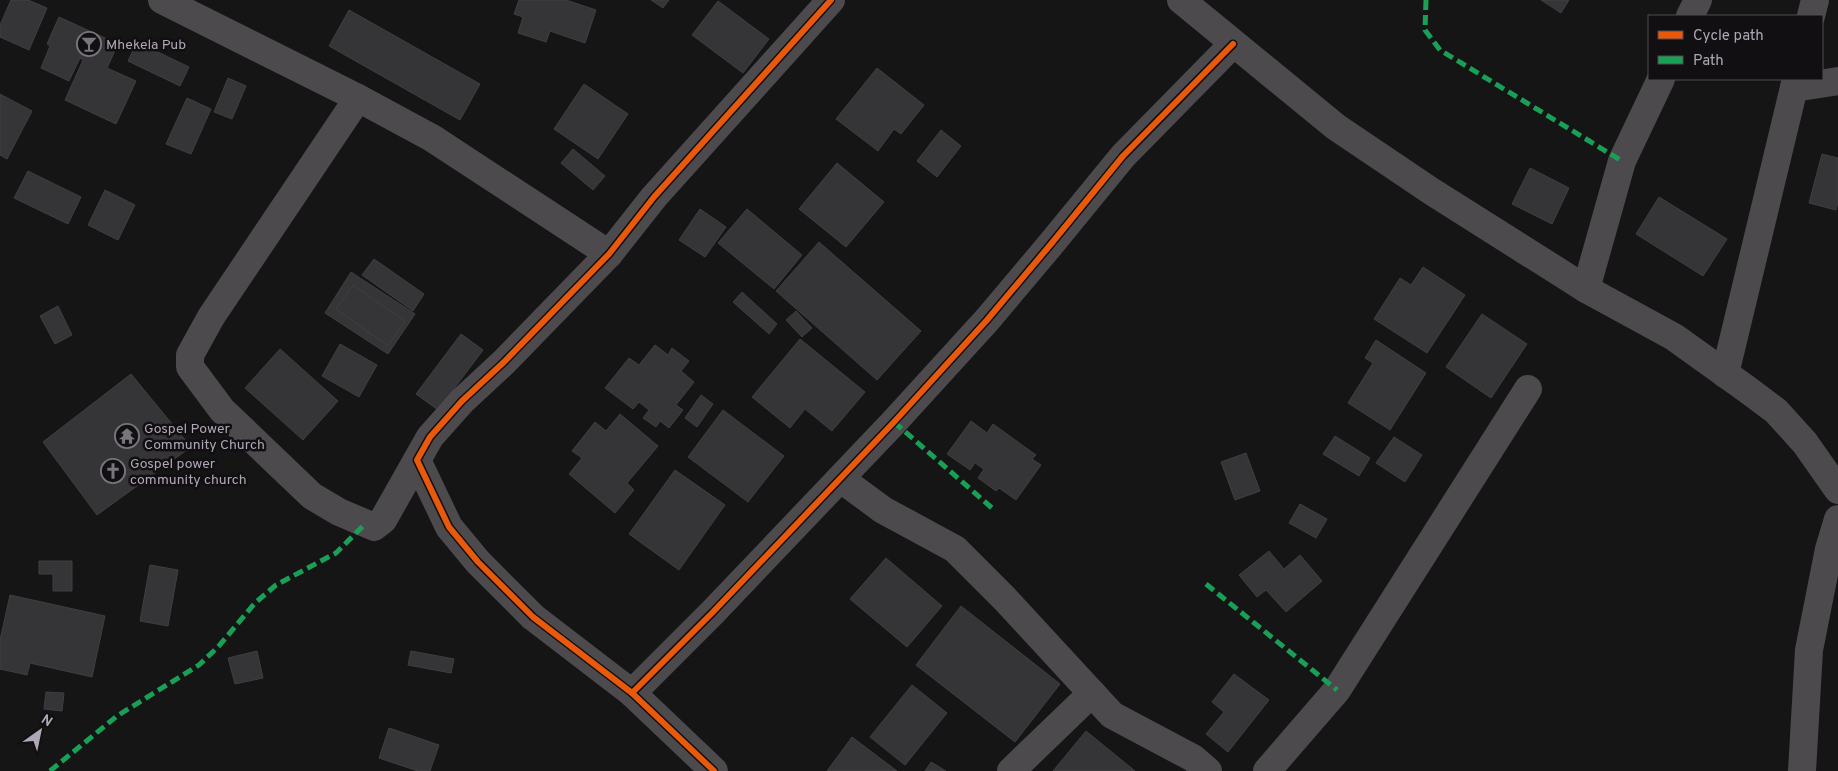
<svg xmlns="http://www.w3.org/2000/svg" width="1838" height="771" viewBox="0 0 1838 771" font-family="Overpass,sans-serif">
	<rect width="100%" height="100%" fill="#151515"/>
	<g fill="#353436" stroke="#403e41">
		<path d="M11 0H28L47 8 29 50 0 37V25Z"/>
		<path d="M519 0H566L596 10 585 43 550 31 546 42 518 33 523 17 514 14Z"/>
		<path d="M651 0H669L663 8Z"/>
		<path d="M1541 0H1569L1561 13Z"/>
		<path d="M718 1 769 39 743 73 692 35Z"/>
		<path d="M349 10 480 84 460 120 329 46Z"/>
		<path d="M59 17 118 44 107 68 136 81 116 124 65 100 83 60 80 58 69 81 41 68 50 46 47 44Z"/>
		<path d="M137 42 189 67 180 86 128 61Z"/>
		<path d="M877 68 924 105 901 134 894 129 878 151 836 119Z"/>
		<path d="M228 78 246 86 232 119 214 112Z"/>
		<path d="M584 84 628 114 598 159 554 129Z"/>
		<path d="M0 94 32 111 7 159 0 155Z"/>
		<path d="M187 98 211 109 191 154 166 144Z"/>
		<path d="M941 130 961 146 937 177 917 161Z"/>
		<path d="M573 149 605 176 593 190 561 163Z"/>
		<path d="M1822 154 1838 158V202L1836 210 1809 203Z"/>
		<path d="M837 163 884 202 846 247 799 209Z"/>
		<path d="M1530 168 1569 188 1552 224 1512 204Z"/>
		<path d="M28 171 81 197 68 224 14 198Z"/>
		<path d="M105 190 135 205 118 240 88 225Z"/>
		<path d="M1659 197 1727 239 1703 276 1636 234Z"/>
		<path d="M700 209 726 227 705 257 679 240Z"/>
		<path d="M747 209 802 255 774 289 718 243Z"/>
		<path d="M819 242 921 331 877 380 776 291Z"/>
		<path d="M374 259 424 294 413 311 362 275Z"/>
		<path d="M1423 267 1465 295 1427 353 1374 319 1400 278 1411 285Z"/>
		<path d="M351 272 415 314 388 354 325 313Z"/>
		<path d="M353 285 405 321 388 346 336 309Z"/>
		<path d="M742 292 777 324 769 334 733 302Z"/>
		<path d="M58 306 72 335 55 344 40 316Z"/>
		<path d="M796 311 812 328 802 337 786 320Z"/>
		<path d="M1482 314 1527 344 1491 398 1446 367Z"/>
		<path d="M461 334 483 350 438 410 416 394Z"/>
		<path d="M800 339 865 392 832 431 805 409 790 428 752 397Z"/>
		<path d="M1376 340 1426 373 1390 430 1348 403 1373 363 1365 358Z"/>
		<path d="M340 344 377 365 359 397 322 376Z"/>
		<path d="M655 345 668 355 672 348 689 361 681 371 694 382 676 405 683 410 669 428 660 421 656 427 643 418 649 410 639 402 633 409 605 388 629 358 639 365Z"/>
		<path d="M280 349 338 401 303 440 245 388Z"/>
		<path d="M131 374 191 447 97 515 43 442Z"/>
		<path d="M701 395 713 404 697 427 685 418Z"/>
		<path d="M723 410 784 456 748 502 688 457Z"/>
		<path d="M620 414 658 446 627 483 634 490 615 513 569 474 582 458 572 451 595 422 606 431Z"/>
		<path d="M971 421 987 433 993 424 1036 455 1032 459 1041 465 1016 500 999 488 996 491 978 478 984 469 975 463 970 470 947 454Z"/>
		<path d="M1335 436 1370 458 1359 476 1323 454Z"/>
		<path d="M1394 437 1422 455 1405 482 1376 463Z"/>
		<path d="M1246 453 1260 491 1235 500 1221 462Z"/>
		<path d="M675 470 725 505 679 570 629 534Z"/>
		<path d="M1300 504 1327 519 1316 538 1289 523Z"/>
		<path d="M1269 551 1284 569 1300 555 1322 581 1286 612 1266 590 1257 597 1239 575Z"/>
		<path d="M886 558 942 606 907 647 850 599Z"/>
		<path d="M39 561H72V591H53V574H39Z"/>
		<path d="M150 565 178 570 168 626 140 621Z"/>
		<path d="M10 595 105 616 92 677 30 663 27 675 0 669V640Z"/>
		<path d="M961 606 1060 684 1015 742 916 665Z"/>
		<path d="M257 651 263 678 235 684 228 658Z"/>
		<path d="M411 651 454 659 451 673 408 665Z"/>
		<path d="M1234 674 1269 700 1228 752 1206 734 1224 712 1212 702Z"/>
		<path d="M912 685 947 713 905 765 870 737Z"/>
		<path d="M46 692 64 693 62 711 44 709Z"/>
		<path d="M389 728 439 745 430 771H418L379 758Z"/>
		<path d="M1086 731 1135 771H1053Z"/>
		<path d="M852 737 897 771H827Z"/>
		<path d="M931 762 946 771H925Z"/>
	</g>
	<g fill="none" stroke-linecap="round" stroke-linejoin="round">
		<g stroke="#4d4a4e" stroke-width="28">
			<path d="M162 0 358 98 432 138 609 254"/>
			<path d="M1181 0 1336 127 1431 191 1586 289 1674 337 1748 390 1776 411 1805 443 1838 490"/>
			<path d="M1690 16 1698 0"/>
			<path d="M1811 16 1815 0"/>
			<path d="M1794 88 1838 81"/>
			<path d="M358 98 211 317 190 355V367L222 410 312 496 339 512 374 527 383 520 417 460"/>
			<path d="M1586 289 1622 161 1661 79"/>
			<path d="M1725 374 1796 79"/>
			<path d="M841 479 883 510 955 549 1005 599 1112 715 1193 758 1208 771"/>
			<path d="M632 693 713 612 894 422 987 320 1051 244 1123 156 1233 44"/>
			<path d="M714 771 632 693 533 617 478 562 449 527 417 460 430 437 462 401 504 362 609 254 654 197 831 0"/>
			<path d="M1011 771 1092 693"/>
			<path d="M1267 771 1337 690 1528 389"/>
			<path d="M1802 771 1809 650 1829 549 1838 519"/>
		</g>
		<g stroke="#1a9f57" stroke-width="5" stroke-dasharray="10 5" stroke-linecap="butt">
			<path d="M1426 0 1425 30 1440 50 1622 161"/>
			<path d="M894 422 992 508"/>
			<path d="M1206 584 1337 690"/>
			<path d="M50 771 117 716 199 665 218 647 255 603 276 585 336 553 365 524"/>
		</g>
		<defs>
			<g id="cycleway">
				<path d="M632 693 713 612 894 422 987 320 1051 244 1123 156 1233 44"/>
				<path d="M714 771 632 693 533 617 478 562 449 527 417 460 430 437 462 401 504 362 609 254 654 197 831 0"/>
			</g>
		</defs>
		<use href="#cycleway" stroke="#110f11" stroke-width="9"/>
		<use href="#cycleway" stroke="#e8590c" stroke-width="6"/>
	</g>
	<defs>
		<symbol id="bar-ring" viewBox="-11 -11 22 22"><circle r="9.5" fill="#110f11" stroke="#79747d" stroke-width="1.5"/><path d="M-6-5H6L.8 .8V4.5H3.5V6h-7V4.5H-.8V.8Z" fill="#79747d"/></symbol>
		<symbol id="temple-ring" viewBox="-11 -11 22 22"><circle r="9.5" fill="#110f11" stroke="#79747d" stroke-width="1.5"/><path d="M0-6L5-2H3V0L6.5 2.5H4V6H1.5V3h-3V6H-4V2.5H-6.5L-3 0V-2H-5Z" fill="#79747d"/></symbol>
		<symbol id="church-ring" viewBox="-11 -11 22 22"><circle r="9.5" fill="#110f11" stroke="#79747d" stroke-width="1.5"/><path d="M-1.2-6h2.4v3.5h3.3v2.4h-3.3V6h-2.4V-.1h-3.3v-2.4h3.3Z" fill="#79747d"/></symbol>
	</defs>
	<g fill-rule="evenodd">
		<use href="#bar-ring" x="75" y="30" width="28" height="28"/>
		<use href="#temple-ring" x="113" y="422" width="28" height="28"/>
		<use href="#church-ring" x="99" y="457" width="28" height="28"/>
	</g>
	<g text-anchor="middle" stroke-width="5" stroke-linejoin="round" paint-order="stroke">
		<g font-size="14" fill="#afa7b5" stroke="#110f11" text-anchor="start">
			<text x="106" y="49">Mhekela Pub</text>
			<text x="144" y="433">Gospel Power<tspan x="144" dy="16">Community Church</tspan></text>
			<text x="130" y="468">Gospel power<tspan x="130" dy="16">community church</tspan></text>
		</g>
	</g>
	<rect x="1648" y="15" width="175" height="65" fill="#110f11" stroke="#504c53"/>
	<rect x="1658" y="31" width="25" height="8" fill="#e8590c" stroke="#504c53"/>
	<text x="1693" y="40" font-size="15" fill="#afa7b5">Cycle path</text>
	<rect x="1658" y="56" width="25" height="8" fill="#1a9f57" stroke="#504c53"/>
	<text x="1693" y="65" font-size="15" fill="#afa7b5">Path</text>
	<g transform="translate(40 731) rotate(33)" stroke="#110f11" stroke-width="4" paint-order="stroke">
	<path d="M0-4L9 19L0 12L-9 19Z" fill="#afa7b5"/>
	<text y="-8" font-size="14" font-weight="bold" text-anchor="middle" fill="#afa7b5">N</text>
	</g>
</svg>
